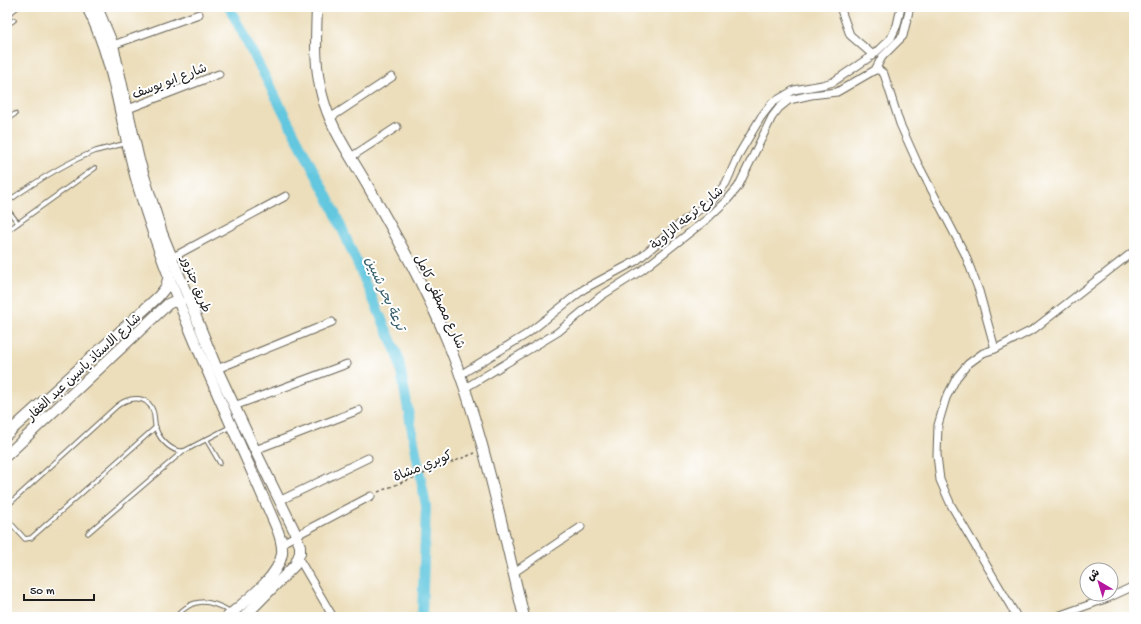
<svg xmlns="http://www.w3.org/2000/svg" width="1141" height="624" viewBox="0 0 1141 624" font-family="'Gochi Hand','Playpen Sans Arabic',sans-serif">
	<rect width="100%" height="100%" fill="#fff"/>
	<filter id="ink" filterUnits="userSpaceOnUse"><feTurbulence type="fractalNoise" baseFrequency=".025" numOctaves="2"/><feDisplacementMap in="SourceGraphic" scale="8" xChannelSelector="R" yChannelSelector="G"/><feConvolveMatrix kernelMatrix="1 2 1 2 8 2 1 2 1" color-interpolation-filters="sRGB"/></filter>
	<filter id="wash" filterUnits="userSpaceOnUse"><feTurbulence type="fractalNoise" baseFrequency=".012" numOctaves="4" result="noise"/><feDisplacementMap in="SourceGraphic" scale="16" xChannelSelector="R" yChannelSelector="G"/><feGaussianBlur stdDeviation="0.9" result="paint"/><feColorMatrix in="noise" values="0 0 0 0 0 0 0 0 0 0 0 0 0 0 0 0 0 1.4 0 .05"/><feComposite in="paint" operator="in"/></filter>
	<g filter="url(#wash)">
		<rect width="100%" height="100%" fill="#ecdebb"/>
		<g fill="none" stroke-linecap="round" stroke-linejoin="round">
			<path stroke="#62c7df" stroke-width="10" d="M229 7 332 206 398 356 426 506 422 617"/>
		</g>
	</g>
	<g filter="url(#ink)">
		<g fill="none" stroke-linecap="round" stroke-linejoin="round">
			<defs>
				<g id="lane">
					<path d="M7 25 14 20"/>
					<path d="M7 119 15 114"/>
					<path d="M7 202C35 182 64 163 96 151 106 148 117 146 127 143"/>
					<path d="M7 209 18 223"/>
					<path d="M7 231 95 168"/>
					<path d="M206 439 220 463"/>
					<path d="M7 506 117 406C128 397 147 394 153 411 155 416 154 423 156 429 160 440 174 455 186 450L230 427"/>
					<path d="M7 519 25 539 31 538 156 427"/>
					<path d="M88 533 182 452"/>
					<path d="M176 617C193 596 210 600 231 612"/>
				</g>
				<g id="street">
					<path d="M840 7 850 35 873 55"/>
					<path d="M7 13 15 7"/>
					<path d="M113 45 199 14"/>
					<path d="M875 70H879L884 74 900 124 917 162 965 254 979 291 995 349"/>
					<path d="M128 109 219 74"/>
					<path d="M330 118 392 77"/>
					<path d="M351 157 397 127"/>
					<path d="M173 257 286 196"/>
					<path d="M217 369 332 322"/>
					<path d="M460 375 527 334 584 289 636 261 686 219 712 201 726 183 739 154 761 117 772 103 794 90 822 85 833 82 873 55 891 38 897 25 901 7"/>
					<path d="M465 388 558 332 601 296 642 270 707 219 728 199 738 187 772 117 779 108 789 100 811 95 837 92 875 70 882 57 903 36 910 7"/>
					<path d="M234 406 347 364"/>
					<path d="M255 450 359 410"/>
					<path d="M279 501 368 458"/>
					<path d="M282 543 371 496"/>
					<path d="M299 559 333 617"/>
					<path d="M513 573 581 527"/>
					<path d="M1017 617 951 505 940 480 937 455 938 425 946 398 957 377 968 364 983 353 995 349 1034 329 1134 251"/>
					<path d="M1055 617 1108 598 1134 586"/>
				</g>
				<g id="secondary">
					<path d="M87 7C117 66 121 133 141 196 176 309 228 416 275 524 279 533 283 544 282 554 278 578 244 602 227 617"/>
					<path d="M97 7 113 45 139 160 162 233 217 369 255 450 294 530 300 546V553L295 565 244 617"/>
					<path d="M317 7C316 37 314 65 322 95 330 128 352 158 369 188 397 237 425 287 447 340 483 428 501 524 524 617"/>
					<path d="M7 434 158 297 166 287 169 275"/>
					<path d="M7 455 168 304 172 302H180"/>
				</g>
			</defs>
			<use href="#lane" stroke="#656054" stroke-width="5.5"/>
			<use href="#street" stroke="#656054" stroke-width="9"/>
			<use href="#secondary" stroke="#656054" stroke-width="12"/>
			<path stroke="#656054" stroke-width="1.5" stroke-dasharray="3 3" stroke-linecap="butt" d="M378 492 475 453"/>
			<use href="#lane" stroke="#fff" stroke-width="3.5"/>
			<use href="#street" stroke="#fff" stroke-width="7"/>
			<use href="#secondary" stroke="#fff" stroke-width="10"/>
		</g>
	</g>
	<g text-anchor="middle" stroke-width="4" stroke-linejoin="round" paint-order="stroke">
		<g font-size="13" fill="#1c1c1c" stroke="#fff">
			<text transform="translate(169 80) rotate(-21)" y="5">شارع ابو يوسف</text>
			<text transform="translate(686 217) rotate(-40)" y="5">شارع ترعه الزاوية</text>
			<text transform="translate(197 284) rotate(68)" y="5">طريق جنزور</text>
			<text transform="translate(441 301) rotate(65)" y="5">شارع مصطفى كامل</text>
			<text transform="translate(83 366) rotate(-43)" y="5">شارع الاستاذ ياسين عبد الغفار</text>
			<text transform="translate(422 465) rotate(-22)" y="5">كوبري مشاة</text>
		</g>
		<g font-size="14" font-style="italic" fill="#38606a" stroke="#fff">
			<text transform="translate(386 293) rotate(66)" y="5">ترعة بحر شبين</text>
		</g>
	</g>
	<rect width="1141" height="624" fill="none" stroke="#fff" stroke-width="24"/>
	<g transform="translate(1099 582) rotate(322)"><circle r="19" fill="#ffffff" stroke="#a4a4a4"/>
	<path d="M0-3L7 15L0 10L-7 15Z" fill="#b5179e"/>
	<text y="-6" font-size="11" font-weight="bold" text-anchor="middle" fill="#1c1c1c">ش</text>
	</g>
	<path d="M24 594v6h70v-6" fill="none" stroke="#1c1c1c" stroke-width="2"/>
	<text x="30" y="594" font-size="12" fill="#1c1c1c" stroke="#ffffff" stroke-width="3" paint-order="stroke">50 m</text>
</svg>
